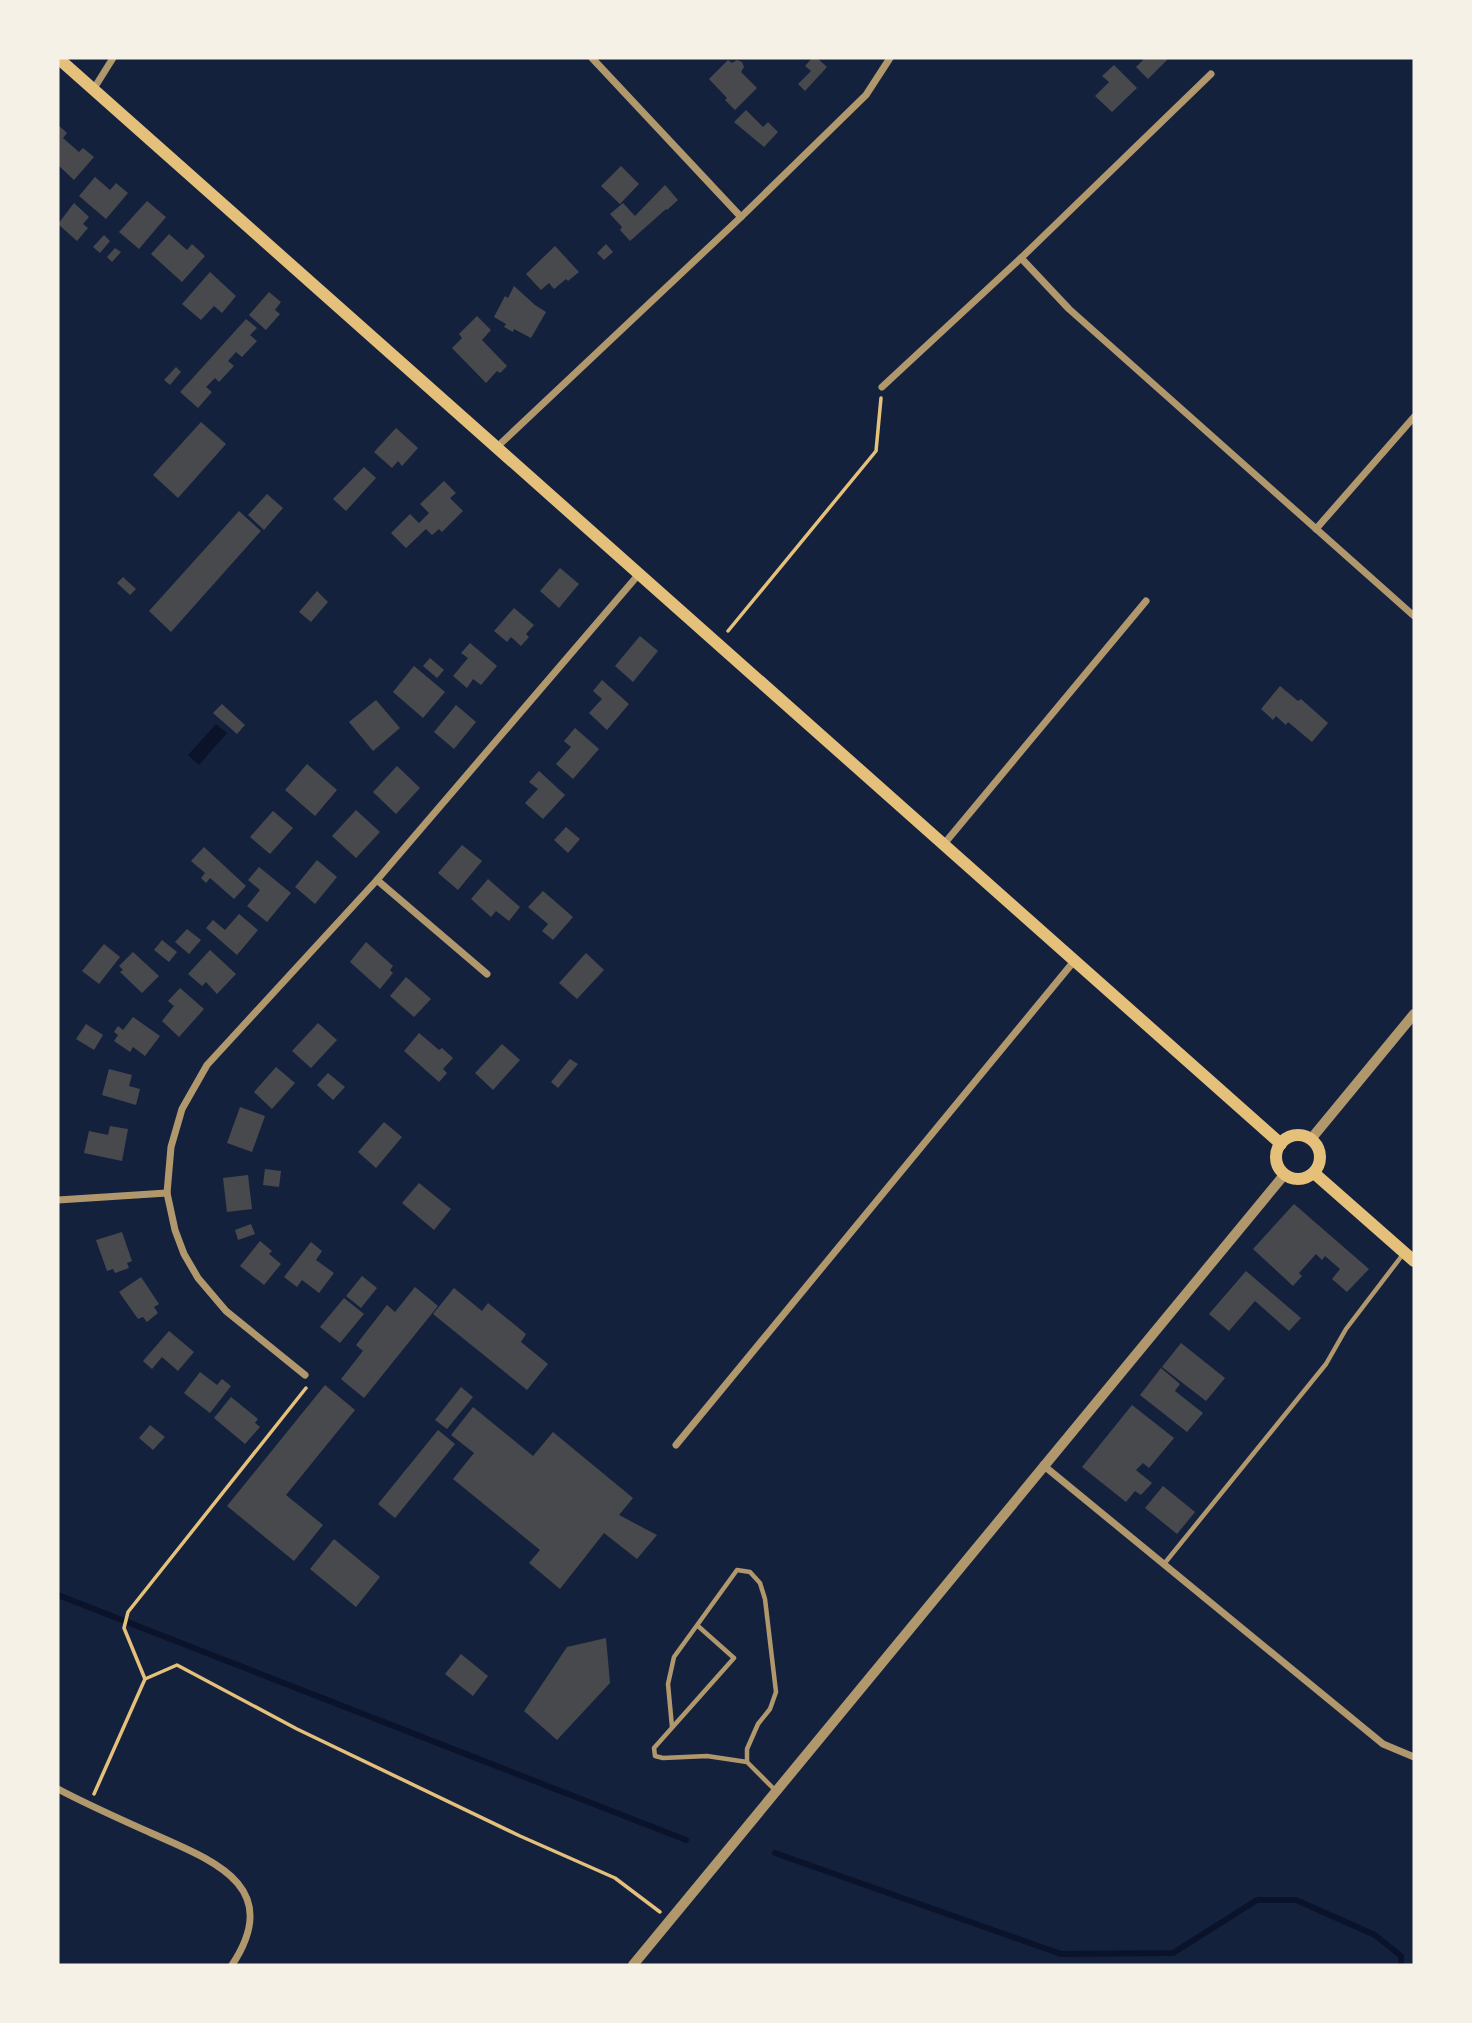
<svg xmlns="http://www.w3.org/2000/svg" width="1472" height="2023" viewBox="0 0 1472 2023" font-family="'Fira Sans Condensed',sans-serif">
	<rect width="100%" height="100%" fill="#14213d"/>
	<path fill="#0b132b" d="M216 724 227 733 199 765 188 755Z"/>
	<g fill="none" stroke-linecap="round" stroke-linejoin="round">
		<g stroke="#0b132b" stroke-width="6">
			<path d="M58 1595 686 1840"/>
			<path d="M775 1853 1061 1954 1173 1953 1257 1900H1296L1375 1935 1401 1956V1965"/>
		</g>
	</g>
	<g fill="#48494c">
		<path d="M812 58H817L827 67 805 91 798 84 811 71 805 66Z"/>
		<path d="M1145 58H1169L1148 79 1136 67Z"/>
		<path d="M728 60 732 63 737 60 742 62 744 67 741 72 757 88 735 110 725 100 727 98 709 79Z"/>
		<path d="M1114 65 1137 88 1112 112 1095 96 1109 82 1102 76Z"/>
		<path d="M746 110 763 127 768 122 778 132 764 147 734 122Z"/>
		<path d="M58 125 67 133 63 138 79 152 83 148 94 157 74 180 58 165Z"/>
		<path d="M621 166 639 184 620 204 601 186Z"/>
		<path d="M95 177 110 190 116 183 128 193 106 219 79 196Z"/>
		<path d="M665 185 678 200 667 210 666 209 630 241 620 230 622 227 610 214 623 203 635 216Z"/>
		<path d="M147 201 166 217 139 249 119 232Z"/>
		<path d="M74 203 89 217 83 224 88 228 77 241 58 224Z"/>
		<path d="M169 234 187 250 192 244 205 256 182 282 151 254Z"/>
		<path d="M104 235 110 241 100 253 93 247Z"/>
		<path d="M606 244 613 252 604 260 597 253Z"/>
		<path d="M555 246 579 272 568 281 566 279 554 289 549 283 541 290 526 274Z"/>
		<path d="M115 248 121 252 112 262 107 257Z"/>
		<path d="M210 272 236 296 222 313 214 306 201 320 182 304Z"/>
		<path d="M514 286 535 305 546 312 531 338 514 329 513 332 504 327 506 324 494 317 505 296 508 298Z"/>
		<path d="M269 292 281 302 275 310 280 314 266 330 249 315Z"/>
		<path d="M477 316 491 330 482 340 507 366 500 373 497 371 486 383 452 348 462 338 459 334Z"/>
		<path d="M246 319 257 328 250 335 257 341 242 357 236 352 228 361 234 366 219 382 215 378 206 387 212 392 198 408 180 392Z"/>
		<path d="M176 367 181 372 170 385 164 380Z"/>
		<path d="M201 422 226 444 178 498 153 475Z"/>
		<path d="M396 428 418 448 402 466 398 461 392 468 374 452Z"/>
		<path d="M364 467 376 478 346 511 333 499Z"/>
		<path d="M444 481 456 493 450 498 463 511 442 532 439 529 432 535 426 529 406 548 391 533 410 514 419 523 429 513 420 504Z"/>
		<path d="M267 494 283 508 264 530 248 515Z"/>
		<path d="M239 511 261 531 171 632 149 611Z"/>
		<path d="M560 568 579 584 559 608 540 591Z"/>
		<path d="M123 577 136 589 130 595 117 583Z"/>
		<path d="M317 591 328 602 311 622 299 612Z"/>
		<path d="M514 608 534 625 526 634 529 637 521 646 511 637 507 642 494 631Z"/>
		<path d="M640 636 658 651 633 682 615 666Z"/>
		<path d="M470 643 497 666 481 685 473 679 467 688 453 676 468 658 461 653Z"/>
		<path d="M430 658 444 670 437 678 423 666Z"/>
		<path d="M414 666 445 692 423 718 393 692Z"/>
		<path d="M602 680 629 704 607 730 589 713 602 699 593 691Z"/>
		<path d="M1280 686 1298 701 1301 699 1328 723 1312 742 1288 722 1286 725 1276 716 1273 720 1261 709Z"/>
		<path d="M376 700 400 728 373 751 349 722Z"/>
		<path d="M222 704 245 725 237 734 213 713Z"/>
		<path d="M456 705 476 722 454 749 434 732Z"/>
		<path d="M575 728 599 749 573 779 556 764 571 747 564 741Z"/>
		<path d="M307 764 337 790 315 816 285 790Z"/>
		<path d="M397 766 420 788 396 814 373 792Z"/>
		<path d="M539 771 565 795 543 819 525 803 538 789 529 782Z"/>
		<path d="M356 810 380 832 356 858 332 836Z"/>
		<path d="M273 811 293 828 270 854 250 837Z"/>
		<path d="M566 827 580 839 568 853 554 840Z"/>
		<path d="M462 845 482 861 458 890 438 873Z"/>
		<path d="M204 847 246 886 234 899 210 878 206 883 201 878 205 873 191 861Z"/>
		<path d="M317 860 337 877 315 904 295 887Z"/>
		<path d="M259 867 291 893 267 922 247 906 260 890 248 880Z"/>
		<path d="M488 879 520 907 509 921 496 911 491 917 471 899Z"/>
		<path d="M543 891 573 917 553 940 542 931 548 924 528 907Z"/>
		<path d="M239 914 258 930 237 955 206 928 213 920 225 930Z"/>
		<path d="M187 929 201 940 189 954 175 942Z"/>
		<path d="M162 940 177 952 169 962 154 950Z"/>
		<path d="M366 942 393 966 390 970 393 973 380 989 350 962Z"/>
		<path d="M104 944 120 957 99 984 82 971Z"/>
		<path d="M210 950 236 974 217 994 206 982 202 986 188 974Z"/>
		<path d="M133 952 159 976 142 993 120 972 123 970 119 966Z"/>
		<path d="M586 953 604 970 577 999 559 983Z"/>
		<path d="M406 977 431 999 414 1017 390 996Z"/>
		<path d="M180 988 204 1009 179 1037 162 1021 174 1006 168 1001Z"/>
		<path d="M133 1017 160 1036 145 1056 133 1047 130 1052 114 1041 118 1035 114 1032 118 1026 123 1030Z"/>
		<path d="M318 1023 337 1040 311 1068 292 1051Z"/>
		<path d="M86 1024 103 1035 94 1050 76 1039Z"/>
		<path d="M419 1033 439 1050 442 1048 453 1058 443 1069 447 1073 439 1082 404 1051Z"/>
		<path d="M502 1044 520 1060 493 1090 475 1073Z"/>
		<path d="M570 1059 578 1064 558 1088 551 1082Z"/>
		<path d="M276 1067 295 1083 272 1109 254 1092Z"/>
		<path d="M109 1069 132 1075 129 1086 140 1089 136 1105 102 1095Z"/>
		<path d="M328 1073 345 1087 333 1100 317 1085Z"/>
		<path d="M240 1107 265 1116 252 1152 227 1143Z"/>
		<path d="M384 1122 402 1137 376 1168 358 1152Z"/>
		<path d="M110 1126 128 1129 122 1161 84 1153 89 1131 108 1135Z"/>
		<path d="M265 1169 281 1171 279 1187 263 1185Z"/>
		<path d="M248 1175 252 1209 227 1212 223 1178Z"/>
		<path d="M419 1183 451 1209 434 1230 402 1203Z"/>
		<path d="M1294 1204 1369 1269 1347 1292 1332 1279 1340 1269 1325 1256 1322 1260 1316 1254 1299 1273 1302 1276 1293 1286 1253 1249Z"/>
		<path d="M251 1224 255 1234 238 1240 235 1230Z"/>
		<path d="M122 1232 132 1261 127 1263 129 1268 115 1273 113 1269 107 1271 96 1240Z"/>
		<path d="M260 1241 272 1251 269 1254 281 1264 264 1285 240 1266Z"/>
		<path d="M311 1242 322 1251 316 1260 334 1273 319 1293 302 1280 297 1287 284 1277Z"/>
		<path d="M1246 1271 1301 1318 1289 1331 1255 1301 1229 1331 1209 1314Z"/>
		<path d="M362 1276 377 1288 361 1308 346 1296Z"/>
		<path d="M141 1277 159 1304 154 1307 158 1313 147 1322 143 1317 138 1319 119 1292Z"/>
		<path d="M415 1287 438 1306 364 1398 341 1379 363 1351 356 1345 387 1305 395 1312Z"/>
		<path d="M454 1288 482 1311 488 1303 526 1334 521 1342 548 1364 527 1390 433 1314Z"/>
		<path d="M344 1298 364 1314 340 1343 320 1327Z"/>
		<path d="M169 1331 194 1352 178 1371 162 1357 152 1369 143 1361Z"/>
		<path d="M1181 1343 1225 1378 1206 1401 1162 1367Z"/>
		<path d="M1161 1368 1180 1384 1175 1391 1203 1413 1187 1432 1140 1395Z"/>
		<path d="M200 1372 217 1385 222 1379 231 1386 210 1413 184 1393Z"/>
		<path d="M325 1385 355 1410 286 1495 323 1525 294 1561 227 1506Z"/>
		<path d="M461 1387 473 1397 447 1429 435 1420Z"/>
		<path d="M231 1397 258 1419 255 1423 260 1427 245 1444 214 1418Z"/>
		<path d="M1132 1405 1174 1438 1149 1468 1143 1463 1136 1470 1152 1483 1141 1495 1135 1491 1126 1502 1082 1467Z"/>
		<path d="M473 1407 533 1456 553 1432 633 1498 619 1515 657 1535 637 1559 604 1533 560 1589 529 1563 540 1550 453 1479 474 1453 451 1435Z"/>
		<path d="M150 1425 165 1437 153 1450 139 1438Z"/>
		<path d="M438 1430 455 1444 395 1518 378 1504Z"/>
		<path d="M1163 1486 1195 1512 1177 1534 1145 1508Z"/>
		<path d="M334 1539 380 1577 356 1607 310 1569Z"/>
		<path d="M606 1638 610 1683 557 1740 524 1711 567 1647Z"/>
		<path d="M461 1654 488 1676 473 1696 445 1674Z"/>
	</g>
	<g fill="none" stroke-linecap="round" stroke-linejoin="round">
		<g stroke="#e5c07b" stroke-width="3.5">
			<path d="M728 631 876 451 881 398"/>
			<path d="M145 1679 124 1628 128 1612 306 1388"/>
			<path d="M94 1794 145 1679 177 1665 297 1729 520 1836 615 1878 660 1912"/>
		</g>
		<g stroke="#b1986c" stroke-width="4.5">
			<path d="M1164 1564 1326 1364 1346 1329 1404 1253"/>
			<path d="M698 1626 734 1658 654 1748 655 1756 663 1758 707 1756 747 1762 776 1791"/>
			<path d="M672 1727 668 1684 674 1657 737 1570 750 1572 760 1583 765 1599 776 1692 770 1709 758 1724 747 1749V1762"/>
		</g>
		<g stroke="#b1986c" stroke-width="7">
			<path d="M592 58 741 217"/>
			<path d="M93 90 113 58"/>
			<path d="M1021 258 1069 309 1414 616"/>
			<path d="M882 387 1021 258 1211 74"/>
			<path d="M497 447 741 217 866 95 890 58"/>
			<path d="M1316 529 1414 417"/>
			<path d="M944 844 1146 601"/>
			<path d="M377 880 487 974"/>
			<path d="M58 1200 167 1193"/>
			<path d="M305 1375 226 1311 198 1278 184 1254 175 1230 167 1193 171 1147 182 1109 207 1065 377 880 639 574"/>
			<path d="M676 1445 1075 960"/>
			<path d="M1043 1465 1383 1744 1414 1757"/>
			<path d="M58 1789C88 1805 120 1819 151 1833 211 1860 285 1885 232 1965"/>
		</g>
		<g stroke="#b1986c" stroke-width="10">
			<path d="M1311 1139 1414 1014"/>
			<path d="M633 1965 1284 1175"/>
		</g>
		<g stroke="#e5c07b" stroke-width="12">
			<path d="M58 58 1281 1144"/>
			<circle cx="1298" cy="1157" r="22"/>
			<path d="M1314 1173 1414 1261"/>
		</g>
	</g>
	<rect width="1472" height="2023" fill="none" stroke="#f6f1e7" stroke-width="119"/>
</svg>
